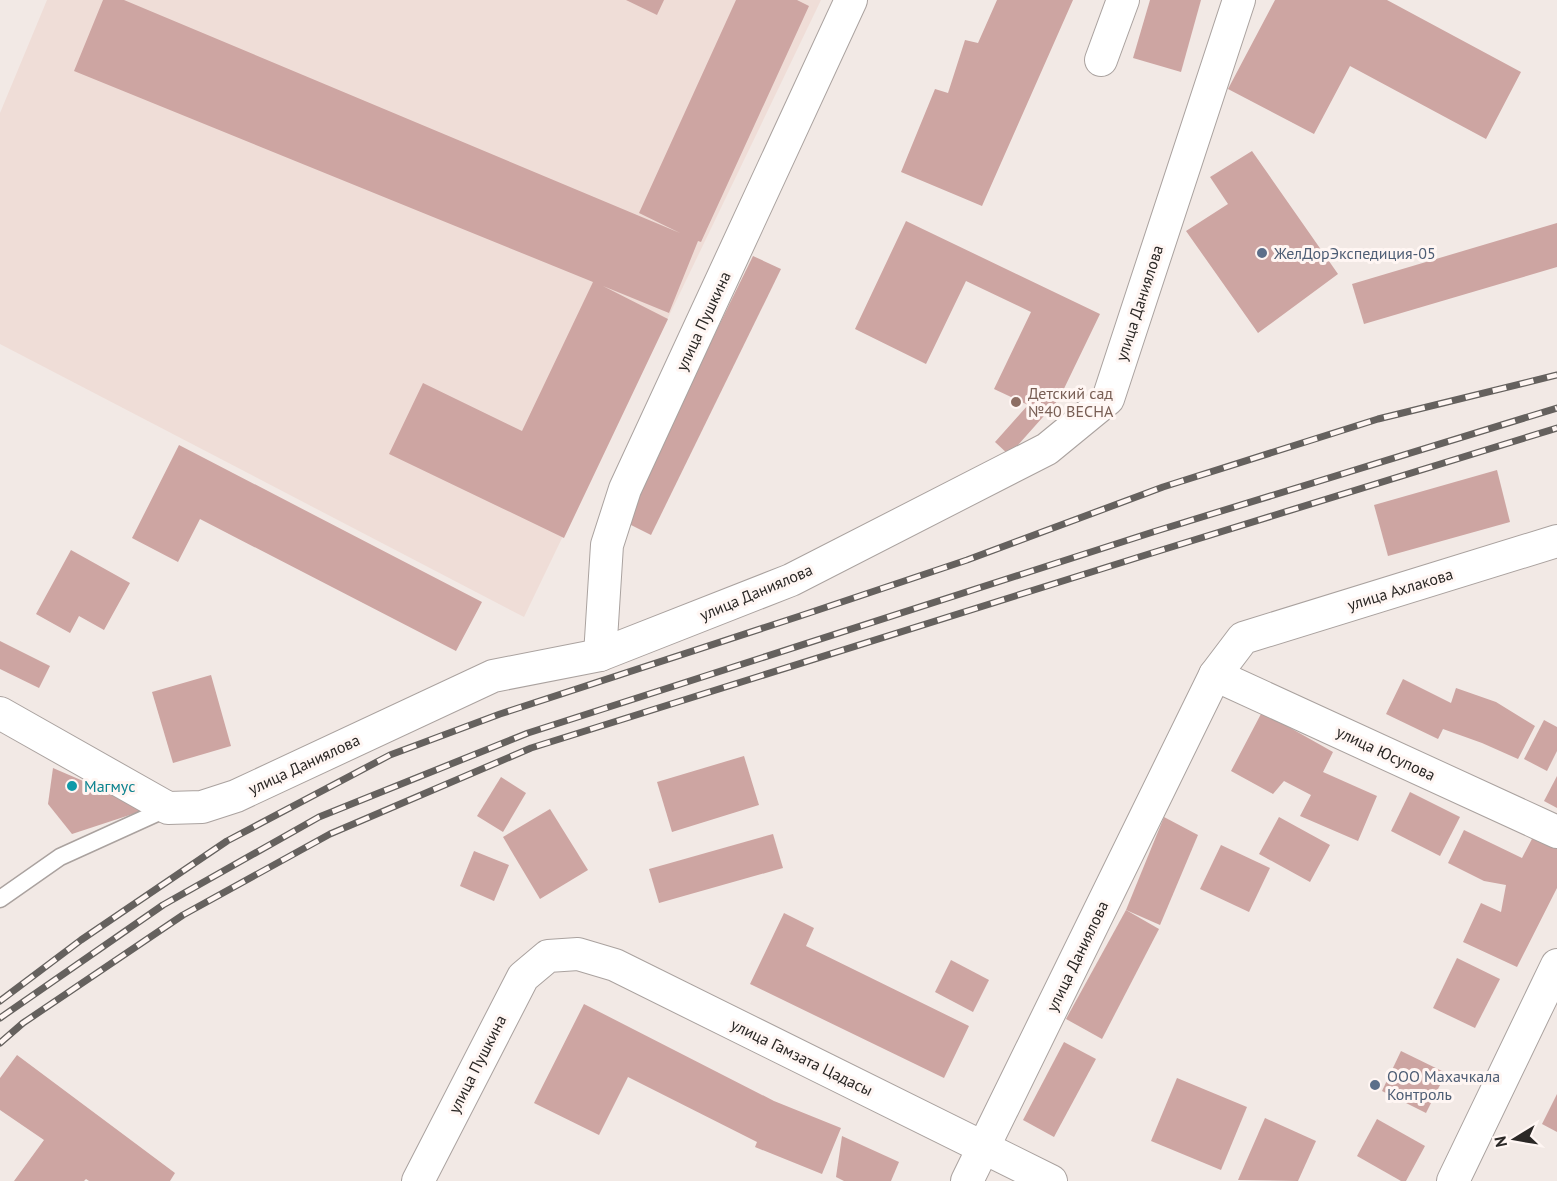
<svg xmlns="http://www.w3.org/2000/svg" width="1557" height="1181" viewBox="0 0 1557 1181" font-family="'PT Sans',sans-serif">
	<rect width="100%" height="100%" fill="#f2e9e5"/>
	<path fill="#efddd7" d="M47 0H821L524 617 0 344V113Z"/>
	<g fill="#cda5a2">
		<path d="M103 0H124L680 233 639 213 736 0H797L809 6 701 242 698 241 669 313 603 286 668 319 564 538 389 454 423 383 522 431 593 282 74 71Z"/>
		<path d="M626 0H664L657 15Z"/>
		<path d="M997 0H1073L982 206 901 172 935 89 948 93 965 40 978 43Z"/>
		<path d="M1150 0H1201L1181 72 1133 58Z"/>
		<path d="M1275 0H1387L1521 72 1486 139 1350 66 1314 134 1228 89Z"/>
		<path d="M1252 151 1338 274 1258 333 1186 231 1228 204 1210 177Z"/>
		<path d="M906 221 1100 314 1059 399 1009 455 995 442 1028 405 994 389 1031 312 966 281 926 364 855 329Z"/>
		<path d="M1557 223V267L1364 324 1352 284Z"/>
		<path d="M753 256 781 269 651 535 623 521Z"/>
		<path d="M179 445 482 602 456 651 200 519 178 562 132 538Z"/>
		<path d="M1497 470 1510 522 1388 556 1374 505Z"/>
		<path d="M71 550 130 583 104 630 79 616 70 633 36 614Z"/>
		<path d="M0 641 50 666 39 688 0 669Z"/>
		<path d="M211 675 231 746 173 763 152 692Z"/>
		<path d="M1403 679 1451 703 1456 688 1496 702 1535 726 1518 759 1482 743 1443 729 1438 739 1386 714Z"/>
		<path d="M1262 712 1333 752 1323 772 1377 796 1358 841 1300 816 1311 795 1284 781 1273 794 1231 771Z"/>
		<path d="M1544 720 1557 727V751L1547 771 1524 759Z"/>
		<path d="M744 756 759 805 672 832 657 782Z"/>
		<path d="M53 768 148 809 72 834 48 804Z"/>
		<path d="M1557 776V808L1544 801Z"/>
		<path d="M501 777 526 793 503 832 477 816Z"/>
		<path d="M1410 792 1460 817 1440 856 1391 831Z"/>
		<path d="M550 809 588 870 540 899 503 837Z"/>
		<path d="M1164 817 1198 835 1160 925 1126 910Z"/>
		<path d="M1279 817 1330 845 1310 882 1259 854Z"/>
		<path d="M1464 830 1522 858 1533 837 1557 849V888L1517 967 1463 942 1481 903 1501 912 1506 885 1484 881 1448 863Z"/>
		<path d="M773 834 783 868 659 903 649 869Z"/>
		<path d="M1221 845 1270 868 1249 912 1200 889Z"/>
		<path d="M474 851 509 865 494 901 460 886Z"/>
		<path d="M1126 910 1159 929 1102 1039 1066 1019Z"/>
		<path d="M784 913 814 928 806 946 969 1026 944 1078 750 984Z"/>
		<path d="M1457 958 1500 979 1475 1028 1433 1008Z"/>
		<path d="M951 960 989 980 973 1012 935 992Z"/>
		<path d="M584 1004 774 1101 841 1128 822 1174 755 1147 757 1142 628 1077 599 1135 534 1103Z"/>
		<path d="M1064 1042 1096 1059 1054 1137 1023 1120Z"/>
		<path d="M1401 1051 1446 1073 1426 1113 1382 1091Z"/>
		<path d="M17 1055 175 1173 170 1181H89L86 1179 84 1181H14L44 1140 0 1110V1078Z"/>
		<path d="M1177 1078 1247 1107 1221 1170 1151 1141Z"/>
		<path d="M1557 1094V1132L1542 1124Z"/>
		<path d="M1265 1118 1316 1141 1298 1181 1238 1180Z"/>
		<path d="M1377 1119 1425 1146 1406 1181H1401L1357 1156Z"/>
		<path d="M842 1136 899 1162 891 1181H844L836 1177Z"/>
	</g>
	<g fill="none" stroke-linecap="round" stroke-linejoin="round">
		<defs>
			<path id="lane" d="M0 899 60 857 168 808"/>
			<g id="street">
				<path d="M1101 60 1123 0"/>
				<path d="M600 655 607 545 625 489 851 0"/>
				<path d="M1215 675 1557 832"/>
				<path d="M0 713 168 808 202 807 236 796 493 676 600 655 791 580 1047 449 1108 399 1239 0"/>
				<path d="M418 1181 523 977 548 956 578 954 615 965 1051 1181"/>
				<path d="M967 1181 1215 675 1243 638 1557 541"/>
				<path d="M1453 1181 1557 965"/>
			</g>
		</defs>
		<use href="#lane" stroke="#aaa29f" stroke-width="19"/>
		<use href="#street" stroke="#aaa29f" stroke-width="34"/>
		<use href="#lane" stroke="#fff" stroke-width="16"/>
		<use href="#street" stroke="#fff" stroke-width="32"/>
		<defs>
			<g id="rail">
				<path d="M0 1001 81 940 227 841 390 755 500 714 800 616 967 560 1163 487 1378 419 1557 375"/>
				<path d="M0 1018 163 905 319 817 528 733 1153 532 1557 408"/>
				<path d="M0 1043 23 1023 183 915 330 834 531 748 1152 553 1557 428"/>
			</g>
		</defs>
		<use href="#rail" stroke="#65615e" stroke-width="7"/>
		<use href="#rail" stroke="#fff6f3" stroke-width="4.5" stroke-dasharray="14" stroke-linecap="butt"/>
	</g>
	<g fill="#5c6f8a" stroke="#fff6f3" stroke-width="2">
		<circle cx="1262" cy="253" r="6"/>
		<circle cx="1375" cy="1085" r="6"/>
	</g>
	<circle fill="#8d6e63" stroke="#fff6f3" stroke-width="2" cx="1016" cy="402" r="6"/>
	<circle fill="#0f9aa8" stroke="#fff6f3" stroke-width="2" cx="72" cy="786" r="6"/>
	<g text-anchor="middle" stroke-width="6" stroke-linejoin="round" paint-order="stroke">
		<g font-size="16" fill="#4e5e75" stroke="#fff6f3" text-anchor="start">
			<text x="1274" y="259">ЖелДорЭкспедиция-05</text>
			<text x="1387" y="1082">ООО Махачкала<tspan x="1387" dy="18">Контроль</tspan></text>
		</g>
		<g font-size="16" fill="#2b2826" stroke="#fff6f3">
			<text transform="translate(1139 303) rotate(-72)" y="6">улица Даниялова</text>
			<text transform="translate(703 321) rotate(-65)" y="6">улица Пушкина</text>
			<text transform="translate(1400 589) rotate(-17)" y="6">улица Ахлакова</text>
			<text transform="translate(756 592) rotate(-23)" y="6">улица Даниялова</text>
			<text transform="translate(1386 753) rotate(25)" y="6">улица Юсупова</text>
			<text transform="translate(304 764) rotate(-25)" y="6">улица Даниялова</text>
			<text transform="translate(1077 956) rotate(-64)" y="6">улица Даниялова</text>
			<text transform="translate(802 1057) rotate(26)" y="6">улица Гамзата Цадасы</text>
			<text transform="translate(477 1064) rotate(-63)" y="6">улица Пушкина</text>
		</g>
		<g font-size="16" fill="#785e54" stroke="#fff6f3" text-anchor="start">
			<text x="1028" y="399">Детский сад<tspan x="1028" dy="18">№40 ВЕСНА</tspan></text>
		</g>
		<g font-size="16" fill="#0d838f" stroke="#fff6f3" text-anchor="start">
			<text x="84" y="792">Магмус</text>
		</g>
	</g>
	<g transform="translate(1515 1139) rotate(259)" stroke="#fff6f3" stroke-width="4.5" paint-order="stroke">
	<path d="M0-4.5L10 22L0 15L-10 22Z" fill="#2b2826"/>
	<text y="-9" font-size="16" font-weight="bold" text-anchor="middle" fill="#2b2826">N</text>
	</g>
</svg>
